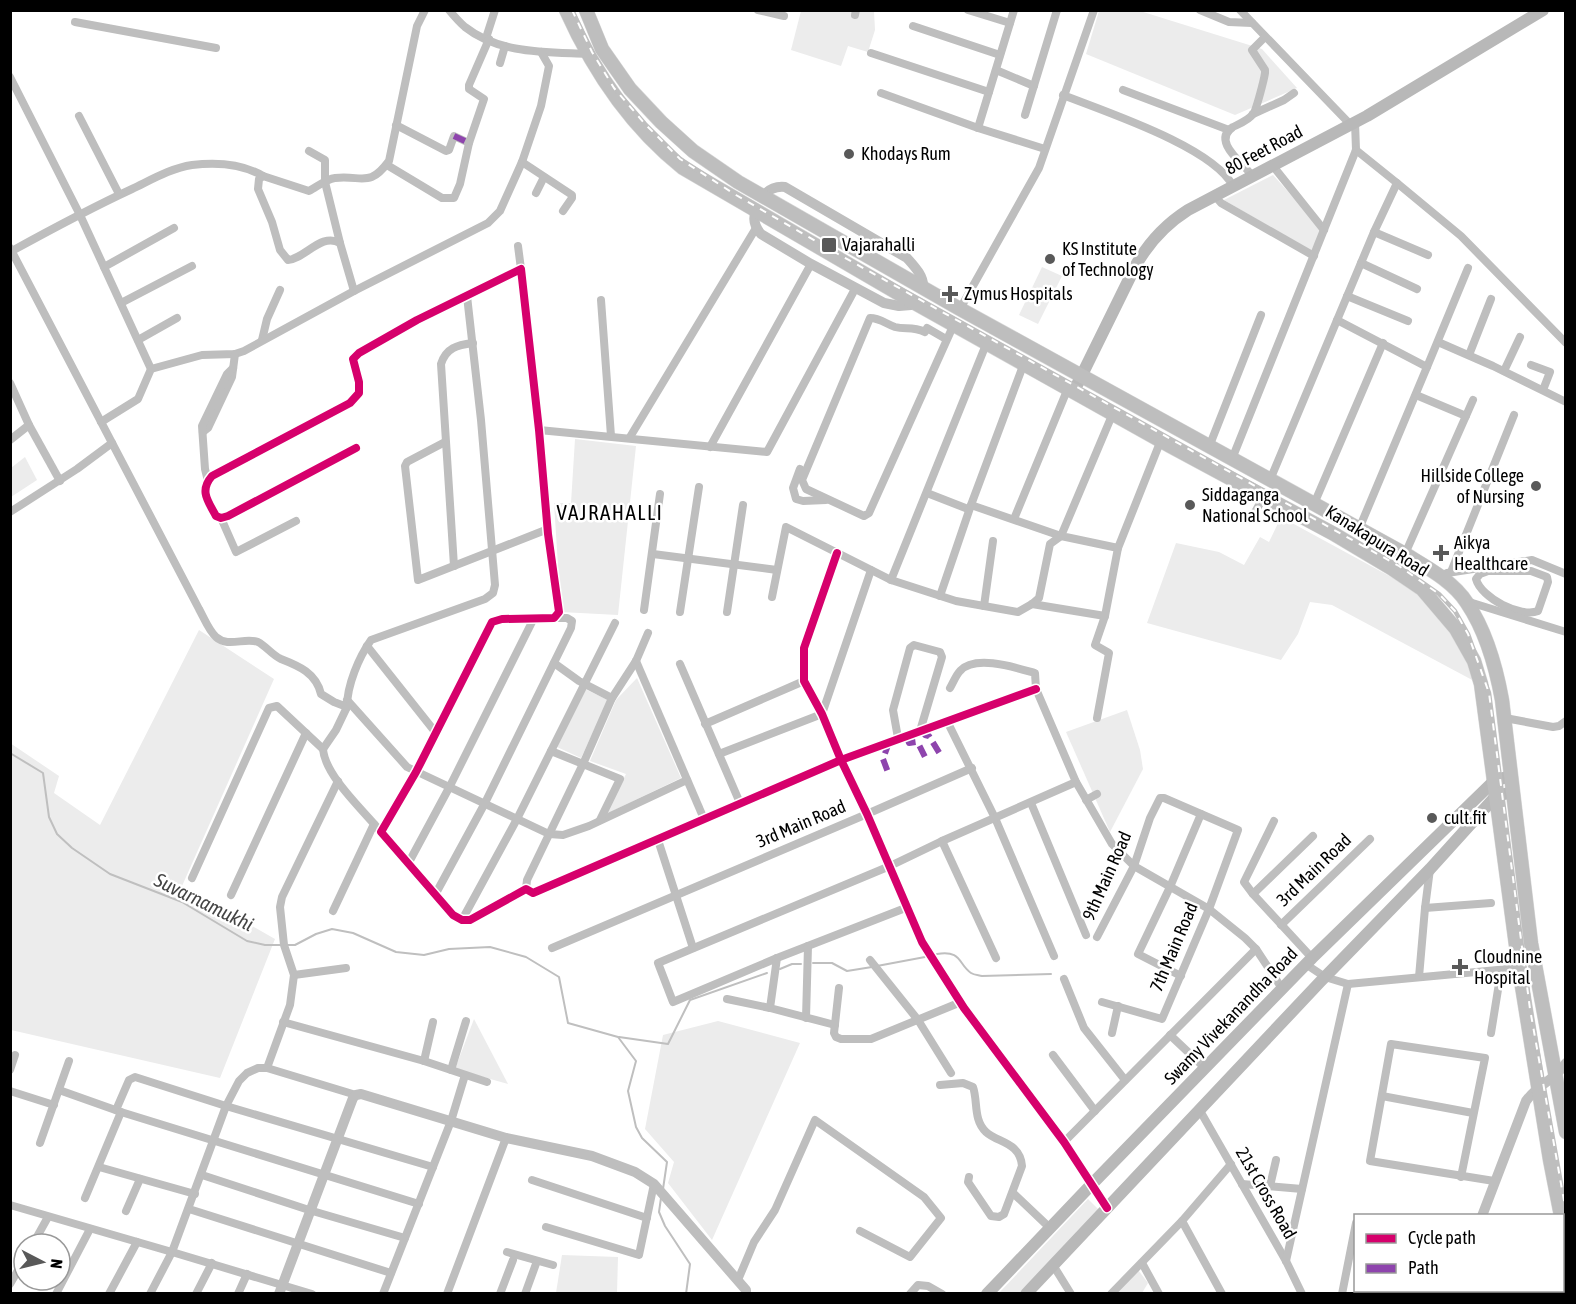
<svg xmlns="http://www.w3.org/2000/svg" width="1576" height="1304" viewBox="0 0 1576 1304" font-family="'Asap Condensed',sans-serif">
	<rect width="100%" height="100%" fill="#fff"/>
	<g fill="#ececec">
		<path d="M801 11H874L875 30 868 52 848 46 841 66 791 50Z"/>
		<path d="M1099 11H1140L1262 49 1297 88 1235 115 1086 54Z"/>
		<path d="M1273 175 1322 229 1311 251 1224 200Z"/>
		<path d="M1042 267 1062 276 1038 324 1019 315Z"/>
		<path d="M575 439 636 446 618 615 561 612 554 503H571Z"/>
		<path d="M25 457 37 480 11 497V468Z"/>
		<path d="M1281 517 1415 590 1441 617 1460 644 1476 682 1332 605 1310 602 1298 634 1281 660 1147 623 1176 543 1219 552 1244 565 1260 537 1269 542Z"/>
		<path d="M199 630 274 679 182 886 275 939 220 1078 11 1030 10 743 59 776 54 793 100 825Z"/>
		<path d="M637 678 681 778 606 814 626 774 590 761 616 700Z"/>
		<path d="M585 689 608 700 581 758 557 747Z"/>
		<path d="M1127 710 1140 750 1143 769 1110 832 1066 732Z"/>
		<path d="M474 1019 508 1084 455 1069Z"/>
		<path d="M718 1021 800 1043 712 1240 668 1183 674 1162 645 1129 663 1035Z"/>
		<path d="M1088 1199 1099 1210 1019 1293 998 1294Z"/>
		<path d="M562 1255 618 1257 617 1293H556Z"/>
		<path d="M1138 1270 1148 1283 1142 1293 1115 1294Z"/>
	</g>
	<g fill="none" stroke-linecap="round" stroke-linejoin="round">
		<g stroke="#bfbfbf" stroke-width="2">
			<path d="M10 753 43 773 49 817 57 834 72 848 110 874 182 902 247 941 265 945H282"/>
			<path d="M288 945H295L316 934 332 929 353 933 396 952 424 955 449 949 490 947 526 957 559 977 568 1023 618 1037 636 1061 628 1091 636 1127 642 1138 667 1162 663 1189"/>
			<path d="M937 954C962 950 958 964 971 973 974 975 978 975 982 976L1051 974"/>
			<path d="M813 963H832L847 971 872 967"/>
			<path d="M877 966 925 957"/>
			<path d="M780 969 792 964H801"/>
			<path d="M619 1037 668 1044 690 1000 767 973"/>
			<path d="M661 1198 659 1212 665 1226 690 1264 686 1294"/>
		</g>
		<defs>
			<g id="trunk">
				<path d="M566 10C593 70 631 127 683 168L913 302 1170 446 1334 534 1391 568 1422 589 1456 629 1474 661 1481 684 1519 968 1550 1160 1561 1216"/>
				<path d="M586 10 602 49 630 89 661 122 693 151 738 182 960 309 1405 554C1426 567 1453 581 1467 603 1486 631 1496 667 1502 700L1531 943 1566 1132"/>
				<path d="M1562 1224 1566 1242"/>
			</g>
		</defs>
		<use href="#trunk" stroke="#dbdbdb" stroke-width="15"/>
		<g stroke="#bebebe" stroke-width="8">
			<path d="M449 10C454 16 459 22 465 27 499 54 546 52 587 54"/>
			<path d="M758 10 784 16"/>
			<path d="M968 10 1010 23"/>
			<path d="M1014 10 978 128 1045 149"/>
			<path d="M1200 10 1229 22 1252 23"/>
			<path d="M1240 10 1347 121"/>
			<path d="M855 15 856 10"/>
			<path d="M75 22 216 48"/>
			<path d="M913 26 1000 55"/>
			<path d="M486 38 495 10"/>
			<path d="M871 53 989 92"/>
			<path d="M500 63 505 46"/>
			<path d="M996 70 1034 86"/>
			<path d="M10 77 80 215 151 369"/>
			<path d="M1123 90 1229 130"/>
			<path d="M881 93 978 128"/>
			<path d="M1063 95C1106 112 1213 147 1233 186"/>
			<path d="M1253 114 1284 100 1294 93"/>
			<path d="M1025 115 1057 10"/>
			<path d="M79 116 119 194"/>
			<path d="M396 125 446 151 449 150 454 136 469 143"/>
			<path d="M309 151 325 160V182L340 243"/>
			<path d="M522 162 572 195V198L563 211"/>
			<path d="M387 165 442 198H454L460 184 469 143 484 99 469 89V85L489 39"/>
			<path d="M1273 166 1324 230"/>
			<path d="M1249 172C1240 161 1212 140 1233 127 1239 124 1249 120 1253 114 1256 111 1264 80 1265 73V70L1252 50 1265 37"/>
			<path d="M1397 183 1461 236 1566 343"/>
			<path d="M536 193 544 177"/>
			<path d="M1215 196 1221 203 1314 256"/>
			<path d="M1374 232 1428 255"/>
			<path d="M518 246 521 269"/>
			<path d="M10 248 199 609C204 618 209 631 216 637 228 648 245 637 258 642 266 646 272 655 281 659 299 666 316 673 321 694L334 702 347 707C347 685 359 657 371 640L485 599 493 593 495 585 481 420 467 296"/>
			<path d="M10 252C50 230 91 208 132 189 151 180 171 168 192 165 217 162 241 163 263 176"/>
			<path d="M1361 263 1417 289"/>
			<path d="M104 267 174 228"/>
			<path d="M354 291 340 243C321 232 305 259 288 260L280 250 272 222 258 189 259 179 263 176 309 191C317 187 326 179 335 178 363 175 369 188 389 161L417 26 425 10"/>
			<path d="M1347 296 1408 321"/>
			<path d="M601 300 611 436"/>
			<path d="M121 303 192 266"/>
			<path d="M960 309 1039 168 1094 10"/>
			<path d="M1337 320 1427 367 1359 529"/>
			<path d="M946 339 927 328 925 332C912 326 905 330 895 327 886 324 880 318 870 318L802 480 806 489 864 516 869 513 954 324"/>
			<path d="M138 340 177 318"/>
			<path d="M262 340 267 319 280 290"/>
			<path d="M1438 342 1493 366 1566 402"/>
			<path d="M1469 355 1491 299"/>
			<path d="M1024 363 971 505 1061 536"/>
			<path d="M1531 365 1550 372 1543 390"/>
			<path d="M1427 367 1468 268"/>
			<path d="M1504 371 1520 337"/>
			<path d="M10 383 29 425 10 440"/>
			<path d="M1416 395 1466 416"/>
			<path d="M1113 413 1061 536 1118 548"/>
			<path d="M101 422 138 399 151 369 202 355 235 354 244 351 354 291 488 223 500 211 522 162 541 106 549 66 541 52"/>
			<path d="M29 425 60 481"/>
			<path d="M539 430 767 452 855 289"/>
			<path d="M203 432 208 428 232 377 235 354"/>
			<path d="M630 437 756 228"/>
			<path d="M445 442 407 462 405 466 418 580 548 529"/>
			<path d="M710 447 811 264"/>
			<path d="M1209 447 1261 315"/>
			<path d="M356 448 228 516 221 518 216 516C208 501 199 491 212 476L350 403 359 393V382L353 359 359 353 417 320 521 269 539 430 548 534 559 612 554 618 502 619 492 622 416 772 381 832 453 915 462 920H470L526 889 533 893 841 760 1036 689"/>
			<path d="M1232 459 1356 150 1355 122"/>
			<path d="M800 469 793 488 796 499 803 501 826 500"/>
			<path d="M1270 480 1374 232 1397 183 1356 150"/>
			<path d="M208 481 205 469 202 426 227 374 233 368"/>
			<path d="M927 493 968 509"/>
			<path d="M1314 504 1383 343"/>
			<path d="M10 512 77 469 112 443"/>
			<path d="M1254 514 1264 496"/>
			<path d="M221 518 236 552 296 521"/>
			<path d="M1014 519 1068 388"/>
			<path d="M837 553 804 648V681L822 714 841 760 867 814 922 942 964 1008 1064 1142 1107 1208"/>
			<path d="M653 554 777 570"/>
			<path d="M1405 554 1473 400"/>
			<path d="M454 566 441 364C446 348 457 345 473 343"/>
			<path d="M1488 571H1531L1547 577 1548 582 1538 611C1521 618 1481 598 1476 579L1480 574Z"/>
			<path d="M1451 572 1514 415"/>
			<path d="M1447 573 1532 560 1566 574"/>
			<path d="M891 580 956 601 1018 612 1032 604 1039 598 1050 544 1061 536"/>
			<path d="M940 596 971 505"/>
			<path d="M772 597 786 527 891 580 987 342"/>
			<path d="M1466 601 1566 632"/>
			<path d="M1032 604 1105 616"/>
			<path d="M984 606 993 541"/>
			<path d="M644 610 660 494"/>
			<path d="M680 612 699 487"/>
			<path d="M727 612 743 505"/>
			<path d="M367 646 436 733"/>
			<path d="M636 661 704 819"/>
			<path d="M554 663 579 681 612 698"/>
			<path d="M680 664 740 803"/>
			<path d="M950 688C953 683 956 675 960 671 975 654 1017 668 1035 673L1036 689 1076 782 1112 844 1134 866 1209 909 1245 938 1256 949 1283 990"/>
			<path d="M347 700 407 767 549 834 563 835 589 826 687 780"/>
			<path d="M347 707 336 730 323 749C325 776 364 811 381 832"/>
			<path d="M1097 718 1109 653 1095 645 1105 616 1118 548 1161 440"/>
			<path d="M1505 718 1553 727 1559 726 1566 721"/>
			<path d="M947 721 995 818 1054 956"/>
			<path d="M705 724 804 681"/>
			<path d="M898 738 893 710 910 648 914 645 940 652 942 657 920 731"/>
			<path d="M551 751 620 779 600 820"/>
			<path d="M719 754 822 714 871 570"/>
			<path d="M1086 800 1097 794"/>
			<path d="M1031 803 1086 935"/>
			<path d="M1274 821 1244 882 1253 894 1312 958"/>
			<path d="M658 840 693 948"/>
			<path d="M942 841 996 958"/>
			<path d="M408 864 450 786 534 618"/>
			<path d="M192 878 269 708 277 706 323 749"/>
			<path d="M526 889 527 880 583 764 612 698 636 661 648 633"/>
			<path d="M1253 894 1313 836"/>
			<path d="M231 895 306 733"/>
			<path d="M435 895 485 803 571 628 572 621 567 618H554"/>
			<path d="M908 907 777 958 673 1002 658 963 890 866 942 841 1076 782"/>
			<path d="M1425 908 1491 903"/>
			<path d="M333 911 374 824"/>
			<path d="M462 920 517 819 615 623"/>
			<path d="M1281 925 1370 839"/>
			<path d="M1097 937 1134 866 1150 818 1160 798H1164L1238 830 1209 909 1162 1019 1102 1002"/>
			<path d="M552 948 867 814 972 768"/>
			<path d="M777 958 770 1008 835 1025"/>
			<path d="M870 960 918 1020 951 1073"/>
			<path d="M1307 965 1325 977 1348 984 1519 968"/>
			<path d="M294 975 346 968"/>
			<path d="M1181 976 1138 954 1170 887 1201 814"/>
			<path d="M1419 977 1425 908 1430 869"/>
			<path d="M1064 979 1084 1028 1125 1080"/>
			<path d="M839 988 834 1033 836 1037 841 1039H871L961 1002"/>
			<path d="M727 999 770 1008"/>
			<path d="M806 1018 808 946"/>
			<path d="M283 1022 424 1061 487 1082"/>
			<path d="M1112 1033 1118 1006"/>
			<path d="M1491 1033 1501 971"/>
			<path d="M1170 1035 1205 1068"/>
			<path d="M1053 1055 1095 1111"/>
			<path d="M424 1061 433 1022"/>
			<path d="M267 1068 290 1005 294 975 284 945 280 907 282 897 338 781"/>
			<path d="M10 1070 15 1055"/>
			<path d="M451 1070 466 1021"/>
			<path d="M940 1085 963 1083 973 1087C978 1101 973 1120 986 1132 998 1143 1020 1142 1022 1166L1004 1214 999 1217 991 1216 968 1182 969 1177"/>
			<path d="M59 1090 121 1112 419 1204"/>
			<path d="M10 1091 54 1105"/>
			<path d="M1382 1096 1473 1113"/>
			<path d="M1199 1109 1286 1261 1302 1294"/>
			<path d="M116 1110 129 1080 135 1077 226 1106 433 1167"/>
			<path d="M1064 1142 1256 949"/>
			<path d="M40 1143 69 1061"/>
			<path d="M99 1167 195 1194"/>
			<path d="M202 1175 309 1210 405 1238"/>
			<path d="M1461 1177 1485 1058 1391 1044 1370 1161 1494 1181"/>
			<path d="M532 1180 647 1218"/>
			<path d="M1242 1184 1302 1189"/>
			<path d="M1270 1186 1276 1160"/>
			<path d="M1013 1193 1050 1228"/>
			<path d="M85 1198 121 1112"/>
			<path d="M10 1205 172 1252 150 1294"/>
			<path d="M189 1209 391 1273"/>
			<path d="M126 1211 140 1179"/>
			<path d="M546 1227 639 1255 654 1184"/>
			<path d="M33 1244 48 1217"/>
			<path d="M507 1252 553 1265"/>
			<path d="M1286 1261 1348 984"/>
			<path d="M1142 1263 1159 1294"/>
			<path d="M1053 1265 1071 1294"/>
			<path d="M738 1280 754 1242 775 1210 815 1120 924 1197 941 1218 910 1257 860 1231"/>
			<path d="M10 1284 24 1260"/>
			<path d="M56 1294 90 1229"/>
			<path d="M109 1294 137 1242"/>
			<path d="M196 1294 212 1263"/>
			<path d="M238 1294 247 1274"/>
			<path d="M312 1294 172 1252 226 1106 239 1081 247 1073 258 1068H267L356 1095"/>
			<path d="M383 1294 451 1121 465 1075"/>
			<path d="M447 1294 506 1138"/>
			<path d="M500 1294 513 1260"/>
			<path d="M525 1294 537 1261"/>
			<path d="M910 1294 918 1285 928 1286 942 1294"/>
			<path d="M1111 1294 1182 1221"/>
			<path d="M1222 1294 1182 1221 1231 1164"/>
			<path d="M1342 1294 1356 1223"/>
		</g>
		<g stroke="#bebebe" stroke-width="10">
			<path d="M763 196C769 189 776 186 785 187L907 258C914 266 924 276 923 287"/>
			<path d="M756 211C752 220 755 227 761 234L811 264 884 303 899 306 911 305 913 302"/>
			<path d="M1482 1216 1526 1101C1539 1083 1553 1082 1566 1063"/>
			<path d="M1556 1290V1294"/>
			<path d="M279 1294 353 1098 356 1095 361 1094 506 1138 592 1156 635 1172 654 1184 746 1290V1294"/>
			<path d="M1466 1294V1290"/>
		</g>
		<g stroke="#b8b8b8" stroke-width="12">
			<path d="M1074 391 1136 265C1149 242 1166 224 1188 210L1367 116 1543 10"/>
			<path d="M987 1294 1092 1184 1312 958 1494 781 1510 776"/>
			<path d="M1026 1294 1320 982 1430 869 1496 796 1513 792"/>
		</g>
		<use href="#trunk" stroke="#bebebe" stroke-width="14"/>
		<defs>
			<path id="rail" d="M572 10 592 52 614 88 645 124 680 159 736 195 838 254 1399 566 1439 594 1455 611 1468 634 1489 693 1530 1009 1566 1212"/>
		</defs>
		<use href="#rail" stroke="#bebebe" stroke-width="4.5"/>
		<use href="#rail" stroke="#fff" stroke-width="2" stroke-dasharray="7" stroke-linecap="butt"/>
		<g stroke="#8e44ad" stroke-width="6" stroke-dasharray="12 6" stroke-linecap="butt">
			<path d="M454 136 469 143"/>
			<path d="M921 730 925 735 929 736 940 754"/>
			<path d="M907 738 909 743 916 742 918 743 926 759"/>
			<path d="M888 742V745L883 759 889 775"/>
		</g>
		<defs>
			<g id="cycleway">
				<path d="M356 448 228 516 221 518 216 516C208 501 199 491 212 476L350 403 359 393V382L353 359 359 353 417 320 521 269 539 430 548 534 559 612 554 618 502 619 492 622 416 772 381 832 453 915 462 920H470L526 889 533 893 841 760 1036 689"/>
				<path d="M837 553 804 648V681L822 714 841 760 867 814 922 942 964 1008 1064 1142 1107 1208"/>
			</g>
		</defs>
		<use href="#cycleway" stroke="#fff" stroke-width="11"/>
		<use href="#cycleway" stroke="#d6006c" stroke-width="8"/>
	</g>
	<g fill="#595959" stroke="#fff" stroke-width="2">
		<circle cx="849" cy="154" r="6"/>
		<rect x="821" y="237" width="16" height="16" rx="3"/>
		<circle cx="1050" cy="259" r="6"/>
		<path d="M947 285h6v6h6v6h-6v6h-6v-6h-6v-6h6z"/>
		<circle cx="1536" cy="486" r="6"/>
		<circle cx="1190" cy="505" r="6"/>
		<path d="M1438 544h6v6h6v6h-6v6h-6v-6h-6v-6h6z"/>
		<circle cx="1432" cy="818" r="6"/>
		<path d="M1457 958h6v6h6v6h-6v6h-6v-6h-6v-6h6z"/>
	</g>
	<g text-anchor="middle" stroke-width="5" stroke-linejoin="round" paint-order="stroke">
		<g font-size="18" fill="#000" stroke="#fff">
			<text transform="translate(1264 150) rotate(-28)" y="6">80 Feet Road</text>
			<text transform="translate(1377 541) rotate(32)" y="6">Kanakapura Road</text>
			<text transform="translate(801 824) rotate(-23)" y="6">3rd Main Road</text>
			<text transform="translate(1314 870) rotate(-44)" y="6">3rd Main Road</text>
			<text transform="translate(1107 876) rotate(-66)" y="6">9th Main Road</text>
			<text transform="translate(1174 947) rotate(-67)" y="6">7th Main Road</text>
			<text transform="translate(1231 1016) rotate(-46)" y="6">Swamy Vivekanandha Road</text>
			<text transform="translate(1266 1193) rotate(60)" y="6">21st Cross Road</text>
		</g>
		<g font-size="18" fill="#000" stroke="#fff" text-anchor="start">
			<text x="861" y="160">Khodays Rum</text>
			<text x="842" y="251">Vajarahalli</text>
			<text x="1062" y="255">KS Institute<tspan x="1062" dy="21">of Technology</tspan></text>
			<text x="964" y="300">Zymus Hospitals</text>
			<text x="1524" y="482" text-anchor="end">Hillside College<tspan x="1524" dy="21">of Nursing</tspan></text>
			<text x="1202" y="501">Siddaganga<tspan x="1202" dy="21">National School</tspan></text>
			<text x="1454" y="549">Aikya<tspan x="1454" dy="21">Healthcare</tspan></text>
			<text x="1444" y="824">cult.fit</text>
			<text x="1474" y="963">Cloudnine<tspan x="1474" dy="21">Hospital</tspan></text>
		</g>
		<g font-size="20" font-style="italic" fill="#444" stroke="#fff">
			<text transform="translate(204 902) rotate(26)" y="7">Suvarnamukhi</text>
		</g>
		<g font-size="21" letter-spacing="1.5" fill="#000" stroke="#fff">
			<text x="610" y="520">VAJRAHALLI</text>
		</g>
	</g>
	<rect width="1576" height="1304" fill="none" stroke="#000000" stroke-width="24"/>
	<rect x="1354" y="1214" width="210" height="78" fill="#ffffff" stroke="#999999" stroke-width="1.5"/>
	<rect x="1366" y="1234" width="30" height="9" fill="#d6006c" stroke="#999999" stroke-width="1.5"/>
	<text x="1408" y="1244" font-size="18" fill="#000000">Cycle path</text>
	<rect x="1366" y="1264" width="30" height="9" fill="#8e44ad" stroke="#999999" stroke-width="1.5"/>
	<text x="1408" y="1274" font-size="18" fill="#000000">Path</text>
	<g transform="translate(42 1262) rotate(97)"><circle r="28" fill="#ffffff" stroke="#999999" stroke-width="1.5"/>
	<path d="M0-4.5L10 22L0 15L-10 22Z" fill="#595959"/>
	<text y="-9" font-size="16" font-weight="bold" text-anchor="middle" fill="#000000">N</text>
	</g>
</svg>
